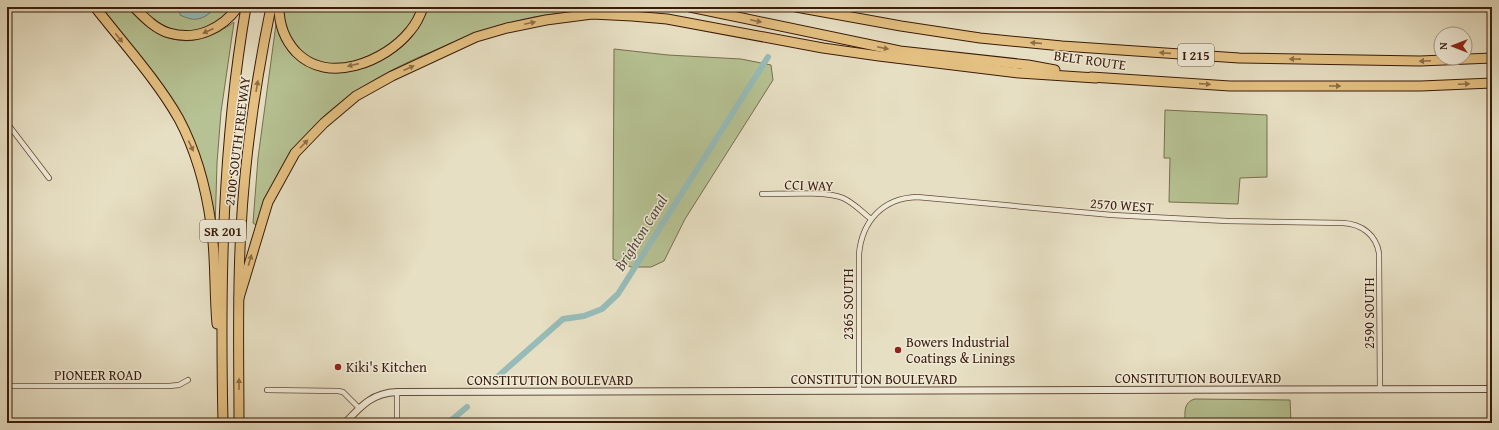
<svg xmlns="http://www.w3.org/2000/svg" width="1499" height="430" viewBox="0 0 1499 430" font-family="'Gentium Book Plus',serif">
	<rect width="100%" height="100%" fill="#e7dfc3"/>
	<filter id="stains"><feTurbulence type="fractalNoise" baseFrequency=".005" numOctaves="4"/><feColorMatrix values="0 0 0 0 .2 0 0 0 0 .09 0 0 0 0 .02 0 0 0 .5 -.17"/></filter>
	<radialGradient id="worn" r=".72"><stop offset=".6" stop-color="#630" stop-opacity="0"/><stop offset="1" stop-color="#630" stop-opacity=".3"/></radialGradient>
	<g fill="#b6c293" stroke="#786e4e">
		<path d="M96 7H127C160 45 193 52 234 22L221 112 217 163 215 230 182 126Z"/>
		<path d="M136 7H234L230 15 196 34 164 30Z"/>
		<path d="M283 7H419L411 29 385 50 356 61 343 64H327L311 58 302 52 294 43 286 31 283 22Z"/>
		<path d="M426 7H624V10C594 10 564 12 534 17 499 24 466 36 433 51 389 70 348 91 314 126 289 153 269 191 256 225L253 223 258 158 276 24C281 38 286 51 299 60 313 70 324 67 340 65 351 64 366 65 377 61 402 52 420 33 426 7Z"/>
		<path d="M614 49 668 55 741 59 771 65 773 80 685 219 664 261 651 267H631L613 259Z"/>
		<path d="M1165 110 1267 115V177L1240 178 1238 204 1169 202 1170 158H1164Z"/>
		<path d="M1195 399 1290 400 1291 423H1185C1185 413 1183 402 1195 399Z"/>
	</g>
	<path fill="#97bcb8" stroke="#727c72" d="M180 7H210V13C199 21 193 21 180 15Z"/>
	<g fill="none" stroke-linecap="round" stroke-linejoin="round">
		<g stroke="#97bcb8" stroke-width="6">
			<path d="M495 379 563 319 584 316 602 309 618 294 768 57"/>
			<path d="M448 423 467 407"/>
		</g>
		<defs>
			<g id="minor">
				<path d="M7 123 49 178"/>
				<path d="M762 194C782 194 827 191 843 198 854 203 862 212 871 219"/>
				<path d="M7 386H169L179 385 188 380"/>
				<path d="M267 390 338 391 343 392 359 408"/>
				<path d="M859 391V254C862 221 883 198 917 197L1112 215 1227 221 1343 223C1362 224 1376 235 1379 253L1380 390"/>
				<path d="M397 392V423"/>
			</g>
			<path id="tertiary" d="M345 423C361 406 372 393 397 392L1492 389"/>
			<g id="motorway">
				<path d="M95 7C123 43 157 80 179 119 196 151 206 188 211 224 216 256 214 291 217 324"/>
				<path d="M134 7C144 17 155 29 169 33 196 41 222 29 238 7"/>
				<path d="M279 7C279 25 284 39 296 52 328 85 385 62 410 31 416 24 420 16 423 7"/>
				<path d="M690 7 900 51 1028 65 1055 70"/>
				<path d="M796 7 901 26 980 38 1062 46 1239 58 1420 61 1492 58"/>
				<path d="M1091 77 1230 86H1421L1492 83"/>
				<path d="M239 298 268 202 295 153 324 123 356 96 392 76 476 37 507 28 546 20 592 14 632 16 667 19 823 48 879 56 1019 73 1096 78"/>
				<path d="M223 423C220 284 222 145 246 7"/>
				<path d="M239 423C239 358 237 293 241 229 245 154 256 80 271 7"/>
			</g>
		</defs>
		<use href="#minor" stroke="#654c38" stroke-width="6"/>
		<use href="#tertiary" stroke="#654c38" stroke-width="8"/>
		<use href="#motorway" stroke="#3a1b09" stroke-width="11"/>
		<use href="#minor" stroke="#efead8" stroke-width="4.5"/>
		<use href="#tertiary" stroke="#efead8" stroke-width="6"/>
		<use href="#motorway" stroke="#e4c082" stroke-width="9"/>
	</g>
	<defs><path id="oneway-solid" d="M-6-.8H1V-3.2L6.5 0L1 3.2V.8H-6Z"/></defs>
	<g fill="#8f6e46">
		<use href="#oneway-solid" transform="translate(756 21) rotate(12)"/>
		<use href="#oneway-solid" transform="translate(530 23) rotate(-12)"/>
		<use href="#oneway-solid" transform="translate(208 31) rotate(156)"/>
		<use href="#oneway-solid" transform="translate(119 38) rotate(52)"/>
		<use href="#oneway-solid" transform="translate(1036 43) rotate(-175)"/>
		<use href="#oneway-solid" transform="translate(883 48) rotate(12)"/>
		<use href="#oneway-solid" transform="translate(1165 53) rotate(-176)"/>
		<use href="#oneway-solid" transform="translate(1295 59) rotate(-179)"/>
		<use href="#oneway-solid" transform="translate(1425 61) rotate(178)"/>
		<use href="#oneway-solid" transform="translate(353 65) rotate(167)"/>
		<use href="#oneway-solid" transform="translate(409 68) rotate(-25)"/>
		<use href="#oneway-solid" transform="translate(1205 84) rotate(4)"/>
		<use href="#oneway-solid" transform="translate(1464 84) rotate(-3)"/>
		<use href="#oneway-solid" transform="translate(257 86) rotate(-80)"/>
		<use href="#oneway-solid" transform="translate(1335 86)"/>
		<use href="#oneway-solid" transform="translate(304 144) rotate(-46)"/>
		<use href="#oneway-solid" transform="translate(191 146) rotate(65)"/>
		<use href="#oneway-solid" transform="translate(250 260) rotate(-74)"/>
		<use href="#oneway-solid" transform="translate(239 384) rotate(-90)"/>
	</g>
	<g fill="#8f2418" stroke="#efead8" stroke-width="1.5">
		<circle cx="898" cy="350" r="4"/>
		<circle cx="338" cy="367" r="4"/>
	</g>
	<g text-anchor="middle" stroke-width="3" stroke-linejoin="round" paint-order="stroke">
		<g fill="#efead8" stroke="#705947" stroke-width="1">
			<rect x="1178" y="44" width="36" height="22" rx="3"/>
			<rect x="200" y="220" width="46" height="22" rx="3"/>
		</g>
		<g font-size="13" font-weight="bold" fill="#3a1b09">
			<text x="1196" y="60">I 215</text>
			<text x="223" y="236">SR 201</text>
		</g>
		<g font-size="14" fill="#3a1b09" stroke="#efead8">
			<text transform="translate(1090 60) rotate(8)" y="5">BELT ROUTE</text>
			<text transform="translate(237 141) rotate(-83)" y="5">2100 SOUTH FREEWAY</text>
			<text transform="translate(809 185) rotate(2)" y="5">CCI WAY</text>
			<text transform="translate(1122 205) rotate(4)" y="5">2570 WEST</text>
			<text transform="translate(848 304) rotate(-90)" y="5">2365 SOUTH</text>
			<text transform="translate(1369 313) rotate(-90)" y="5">2590 SOUTH</text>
			<text x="98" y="380">PIONEER ROAD</text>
			<text x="1198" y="383">CONSTITUTION BOULEVARD</text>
			<text x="874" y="384">CONSTITUTION BOULEVARD</text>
			<text x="550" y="385">CONSTITUTION BOULEVARD</text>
		</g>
		<g font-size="14" fill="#3a1b09" stroke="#efead8" text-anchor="start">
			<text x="906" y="347">Bowers Industrial<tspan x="906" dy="16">Coatings &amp; Linings</tspan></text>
			<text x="346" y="372">Kiki's Kitchen</text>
		</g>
		<g font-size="15" font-style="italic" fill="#564b3e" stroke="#efead8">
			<text transform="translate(641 233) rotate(-58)" y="5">Brighton Canal</text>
		</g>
	</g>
	<rect width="1499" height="430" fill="none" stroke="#e7dfc3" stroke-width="24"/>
	<rect x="8" y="8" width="1483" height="414" fill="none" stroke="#3a1b09" stroke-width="2"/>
	<rect x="12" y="12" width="1475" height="406" fill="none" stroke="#3a1b09"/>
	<g transform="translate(1453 46) rotate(270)"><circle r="19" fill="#efead8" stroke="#a79785"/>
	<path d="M0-3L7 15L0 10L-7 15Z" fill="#8f2418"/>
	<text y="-6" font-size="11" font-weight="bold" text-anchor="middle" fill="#3a1b09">N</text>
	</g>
	<rect width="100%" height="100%" filter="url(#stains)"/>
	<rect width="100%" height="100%" fill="url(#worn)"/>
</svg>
